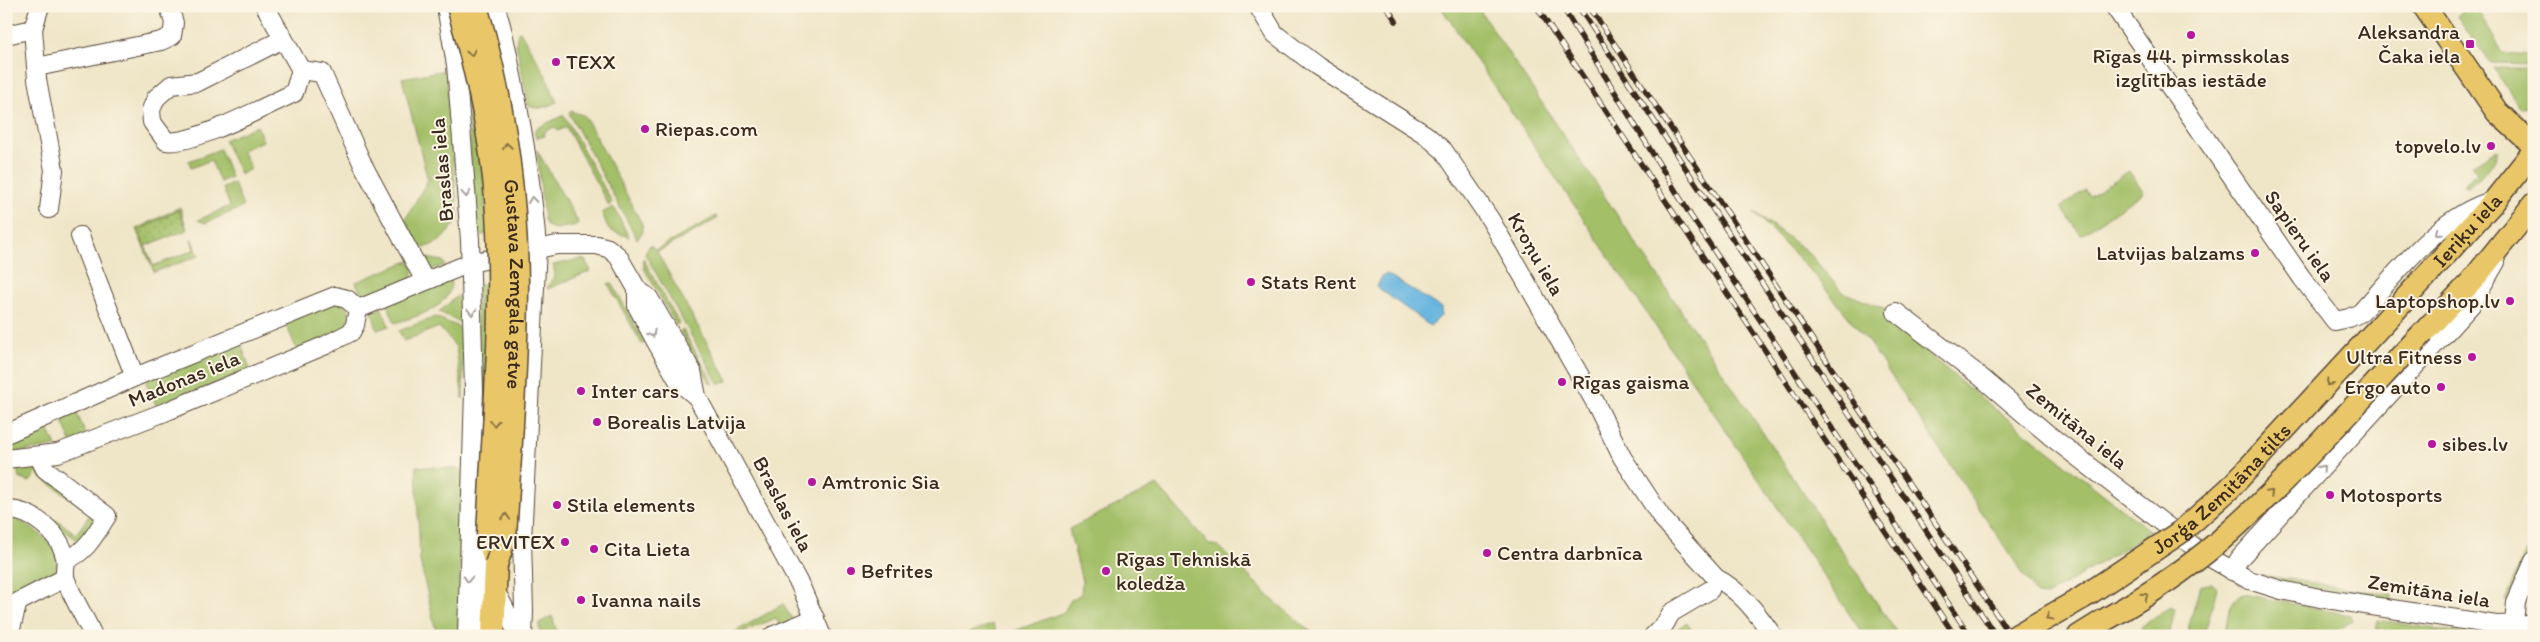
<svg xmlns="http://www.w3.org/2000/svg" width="2540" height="642" viewBox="0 0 2540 642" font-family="Itim,sans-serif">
	<defs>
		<pattern id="park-dots" width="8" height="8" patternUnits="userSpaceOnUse" patternTransform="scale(1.25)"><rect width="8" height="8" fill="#a3bf67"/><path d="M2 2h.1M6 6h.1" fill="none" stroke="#869b54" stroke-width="1.8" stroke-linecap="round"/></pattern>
	</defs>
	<rect width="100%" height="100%" fill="#fcf5e5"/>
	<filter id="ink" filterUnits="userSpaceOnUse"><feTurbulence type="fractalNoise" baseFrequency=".02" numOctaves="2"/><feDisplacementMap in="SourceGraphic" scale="10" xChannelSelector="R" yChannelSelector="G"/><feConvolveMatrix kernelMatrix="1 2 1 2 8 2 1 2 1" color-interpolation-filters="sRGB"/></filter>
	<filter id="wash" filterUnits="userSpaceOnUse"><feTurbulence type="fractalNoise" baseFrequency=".0096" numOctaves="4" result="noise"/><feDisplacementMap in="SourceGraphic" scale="20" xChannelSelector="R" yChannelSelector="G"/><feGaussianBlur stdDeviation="1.12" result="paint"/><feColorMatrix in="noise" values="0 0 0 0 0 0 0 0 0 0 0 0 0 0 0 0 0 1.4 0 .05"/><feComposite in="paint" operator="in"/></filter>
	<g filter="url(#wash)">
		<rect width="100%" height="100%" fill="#efe5c7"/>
		<g fill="#a3bf67" stroke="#6f7442">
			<path d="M1440 6H1477L1899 636H1864Z"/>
			<path d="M2470 6H2475L2503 53 2534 55V64L2490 63 2457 16Z"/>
			<path d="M520 31 546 76 557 102C547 106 539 111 529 106L516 44 518 32Z"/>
			<path d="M2493 68H2534V106L2521 108Z"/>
			<path d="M446 70 458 221 440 241 425 248 420 246 405 220 428 180 402 78Z"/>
			<path d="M466 75 482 150 487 234 476 236Z"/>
			<path d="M571 111 585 116 642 224 643 232 637 239 569 113Z"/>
			<path d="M564 115 612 202 609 206 566 127 558 131 554 127 544 132 545 136 536 138 534 131 537 128Z"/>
			<path d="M257 126 263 141 242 150 251 169 240 174 224 140Z"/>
			<path d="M220 149 231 177 220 182 211 160 191 168 189 161Z"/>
			<path d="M2497 149C2499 164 2479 176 2469 186L2464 187V184L2477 172 2472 165Z"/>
			<path d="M537 150 578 222 577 225 555 229 547 226 544 220Z"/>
			<path d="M2129 171 2144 192 2081 235 2061 207 2085 190 2090 196Z"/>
			<path d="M234 183 243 207 205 223 198 220 230 206 223 188Z"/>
			<path d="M180 207 187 230 178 210 139 230 153 266 194 250 191 238 199 256 154 272 136 229Z"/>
			<path d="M613 207 615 209 629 237 609 230 602 213Z"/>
			<path d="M1754 212 1809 253 1842 292 1883 308 1897 326 1961 382 2150 531C2117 554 2081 574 2047 596L2037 595 1870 344 1818 279Z"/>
			<path d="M716 216 717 219 657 252 728 381 721 384 718 383 645 254 650 245 656 250Z"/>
			<path d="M422 255 425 258 443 261 445 265C431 271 427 270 420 256Z"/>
			<path d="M643 258 679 323 676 325 644 268Z"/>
			<path d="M581 259 585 260 591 271 547 289 555 274 553 265Z"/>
			<path d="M409 261 414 271 410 280 364 299 362 297 356 282Z"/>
			<path d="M451 279C453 308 417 316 395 323L387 303Z"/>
			<path d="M612 283 645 343 642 344 608 284Z"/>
			<path d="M487 284 488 306 478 608H476L477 285Z"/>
			<path d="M457 296 462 299V320L459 322 439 312Z"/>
			<path d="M333 302 344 304 350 312 346 330 297 350 285 322Z"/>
			<path d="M381 307 389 326 377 330 372 311Z"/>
			<path d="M435 317 459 327 463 333V399L456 347 439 327 404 341 399 331Z"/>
			<path d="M683 330 714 384 710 383 680 331Z"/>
			<path d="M237 342 241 344 250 369 163 407 156 405 146 383 150 377Z"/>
			<path d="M76 411 87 437 71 442 61 418Z"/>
			<path d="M46 424 56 446 6 454V442Z"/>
			<path d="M16 461 25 462 38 470 30 482 19 478Z"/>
			<path d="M416 466 461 469 463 472 458 636H437L420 561Z"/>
			<path d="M40 471 101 516 79 541 54 524 57 520 76 534 91 513 38 475Z"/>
			<path d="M1157 485 1209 544 1219 546 1273 600 1316 636H1002L1064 612 1071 600 1081 594 1082 581 1069 529Z"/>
			<path d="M6 519C20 518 30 527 41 535 82 567 36 590 10 608L6 606Z"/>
			<path d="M2527 549 2530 552 2508 601 2505 600Z"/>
			<path d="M2261 575 2392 595 2391 601 2295 585Z"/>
			<path d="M2212 583 2217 588 2204 636H2186L2200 586Z"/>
			<path d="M2243 594 2350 615 2352 621 2329 636H2224C2228 621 2227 600 2243 594Z"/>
			<path d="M783 604 793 621 780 627 776 618 733 636H728Z"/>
			<path d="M2170 607 2175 609 2169 636H2140L2141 626Z"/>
			<path d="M552 616 558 636H540L539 623Z"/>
			<path d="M2378 620 2479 636H2384V630L2376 629Z"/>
			<path d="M1687 622 1695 636H1668Z"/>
			<path d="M993 624 998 636H961Z"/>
		</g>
		<path fill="url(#park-dots)" stroke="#6f7442" d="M179 210 187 230 145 246 138 230Z"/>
		<path fill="#64b4df" stroke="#506f7e" d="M1387 274 1441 308V316L1430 326 1377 287 1382 276Z"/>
	</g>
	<g filter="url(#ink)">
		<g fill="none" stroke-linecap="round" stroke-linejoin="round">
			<defs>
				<g id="minor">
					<path d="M265 6 301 70 322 73 363 165 425 281"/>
					<path d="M446 6 456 65 470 240 474 390 467 636"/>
					<path d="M495 6C504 30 508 56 513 81 524 136 533 192 537 248L522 540 524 611 523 636"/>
					<path d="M1258 6 1275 34 1317 66 1426 135 1444 151 1490 219 1595 402 1622 457 1662 518 1716 578C1740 590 1758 614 1773 636"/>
					<path d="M2114 6 2302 278 2335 321 2349 318 2360 313C2398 272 2439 215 2495 200"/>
					<path d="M33 29 37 79 54 170 49 209"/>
					<path d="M6 35 33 29 40 6"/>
					<path d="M283 39 198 82 171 85 156 98 151 110 152 122 166 141C192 146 267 105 294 93L301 70"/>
					<path d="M37 67 161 41 172 36 174 23 169 6"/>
					<path d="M80 236 135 377"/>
					<path d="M637 289V306L655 340 679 382 697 397"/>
					<path d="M358 309 470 263 557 245H597L608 248 618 256 637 289 649 298 692 371 697 397 801 587 822 636"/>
					<path d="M1896 312 1976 373 2049 435 2202 553 2249 580 2281 590 2320 598 2496 625 2534 624"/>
					<path d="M6 434 135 377 335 296 347 299 358 309"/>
					<path d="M39 457 45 469 107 516C95 534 87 552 66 560"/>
					<path d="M6 459 58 453 165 412 326 345 351 332 355 325 358 309"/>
					<path d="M6 510C31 509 60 533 65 557 67 565 63 573 66 580 73 599 85 617 93 636"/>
					<path d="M2232 571 2240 558 2471 305 2496 262"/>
					<path d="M495 590 519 636"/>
					<path d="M2514 624 2516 602 2534 561"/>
					<path d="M9 636 18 602 65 578"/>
					<path d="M479 636 488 542"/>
					<path d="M772 636 815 618"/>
					<path d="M1653 636 1665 624 1671 613 1710 590"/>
				</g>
				<g id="major">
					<path d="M2424 6 2497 112 2534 146"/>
					<path id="s1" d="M2397 308 2495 200 2534 151"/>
					<path d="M2424 332 2471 282 2534 204"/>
					<path d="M491 547 496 565 493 636"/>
					<path d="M2016 636 2082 598"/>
					<path d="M2079 636 2103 621"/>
				</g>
			</defs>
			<use href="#minor" stroke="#564637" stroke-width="20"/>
			<use href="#major" stroke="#564637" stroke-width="25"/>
			<use href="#minor" stroke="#fff" stroke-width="18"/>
			<use href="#major" stroke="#e9c769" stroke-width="22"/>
			<defs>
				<g id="rail">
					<path d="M1386 6 1396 21"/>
					<path d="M1536 6 1955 636"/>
					<path d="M1562 6 1691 216 1970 636"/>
					<path d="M1578 6 1996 636"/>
					<path d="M1589 6 2011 636"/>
				</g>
			</defs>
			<use href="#rail" stroke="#3b2a1e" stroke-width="5.5"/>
			<use href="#rail" stroke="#fcf5e5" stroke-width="4" stroke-dasharray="11" stroke-linecap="butt"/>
			<defs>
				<g id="major-bridge">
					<path d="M458 6C476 69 491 134 496 199 505 311 493 425 488 536"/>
					<path id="s2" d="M476 6C503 96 516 189 517 283 517 367 510 452 505 537L496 565"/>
					<path id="s3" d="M2082 598 2182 531 2229 489 2397 308"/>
					<path d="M2103 621C2149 595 2194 565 2233 529 2301 467 2361 398 2424 332"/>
				</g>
			</defs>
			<use href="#major-bridge" stroke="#564637" stroke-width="25" stroke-linecap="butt"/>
			<use href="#major-bridge" stroke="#e9c769" stroke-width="22"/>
		</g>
		<defs><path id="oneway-chevron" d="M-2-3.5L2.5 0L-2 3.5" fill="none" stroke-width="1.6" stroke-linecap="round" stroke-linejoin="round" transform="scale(1.25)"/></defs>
		<g stroke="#897140">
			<use href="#oneway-chevron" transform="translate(471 53) rotate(77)"/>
			<use href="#oneway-chevron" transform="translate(507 146) rotate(-99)"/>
			<use href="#oneway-chevron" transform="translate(2329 383) rotate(132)"/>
			<use href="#oneway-chevron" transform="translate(494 423) rotate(93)"/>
			<use href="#oneway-chevron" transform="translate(2270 493) rotate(-45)"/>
			<use href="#oneway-chevron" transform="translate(506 517) rotate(-87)"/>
			<use href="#oneway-chevron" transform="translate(2145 596) rotate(-34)"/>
			<use href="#oneway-chevron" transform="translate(2049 617) rotate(150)"/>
		</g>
		<g stroke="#a79f9a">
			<use href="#oneway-chevron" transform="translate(466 194) rotate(85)"/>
			<use href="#oneway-chevron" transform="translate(532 200) rotate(-97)"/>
			<use href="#oneway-chevron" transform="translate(2438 233) rotate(140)"/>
			<use href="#oneway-chevron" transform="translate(472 312) rotate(88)"/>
			<use href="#oneway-chevron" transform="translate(652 334) rotate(62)"/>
			<use href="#oneway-chevron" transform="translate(2322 468) rotate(-48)"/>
			<use href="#oneway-chevron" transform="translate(468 579) rotate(92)"/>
		</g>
	</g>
	<g fill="#b5179e" stroke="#fcf5e5" stroke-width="2">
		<circle cx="2191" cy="35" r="5"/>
		<rect x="2465" y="39" width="10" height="10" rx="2.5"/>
		<circle cx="556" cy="62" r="5"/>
		<circle cx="645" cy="129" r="5"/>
		<circle cx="2491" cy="146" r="5"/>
		<circle cx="2255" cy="253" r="5"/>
		<circle cx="1251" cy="282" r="5"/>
		<circle cx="2510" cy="301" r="5"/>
		<circle cx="2472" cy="357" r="5"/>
		<circle cx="1562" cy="382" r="5"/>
		<circle cx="2441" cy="387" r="5"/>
		<circle cx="581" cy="391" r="5"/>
		<circle cx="597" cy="422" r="5"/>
		<circle cx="2432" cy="444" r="5"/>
		<circle cx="812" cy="482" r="5"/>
		<circle cx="2330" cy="495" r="5"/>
		<circle cx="557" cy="505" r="5"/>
		<circle cx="565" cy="542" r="5"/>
		<circle cx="594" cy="549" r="5"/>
		<circle cx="1487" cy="553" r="5"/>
		<circle cx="851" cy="571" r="5"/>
		<circle cx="1106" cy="571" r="5"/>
		<circle cx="581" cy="600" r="5"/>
	</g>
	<g text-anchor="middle" stroke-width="4" stroke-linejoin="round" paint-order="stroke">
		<g font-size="21" fill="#3b2a1e" stroke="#fcf5e5" text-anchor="start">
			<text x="2460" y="39" text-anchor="end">Aleksandra<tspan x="2460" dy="24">Čaka iela</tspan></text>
			<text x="2191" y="63" text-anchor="middle">Rīgas 44. pirmsskolas<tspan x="2191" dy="24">izglītības iestāde</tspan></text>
			<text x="566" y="69">TEXX</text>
			<text x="655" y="136">Riepas.com</text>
			<text x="2481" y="153" text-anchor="end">topvelo.lv</text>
			<text x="2245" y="260" text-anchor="end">Latvijas balzams</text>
			<text x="1261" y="289">Stats Rent</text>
			<text x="2500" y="308" text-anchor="end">Laptopshop.lv</text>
			<text x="2462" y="364" text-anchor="end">Ultra Fitness</text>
			<text x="1572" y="389">Rīgas gaisma</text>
			<text x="2431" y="394" text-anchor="end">Ergo auto</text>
			<text x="591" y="398">Inter cars</text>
			<text x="607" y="429">Borealis Latvija</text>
			<text x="2442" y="451">sibes.lv</text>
			<text x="822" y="489">Amtronic Sia</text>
			<text x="2340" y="502">Motosports</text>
			<text x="567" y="512">Stila elements</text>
			<text x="555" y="549" text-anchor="end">ERVITEX</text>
			<text x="604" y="556">Cita Lieta</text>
			<text x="1497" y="560">Centra darbnīca</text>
			<text x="1116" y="566">Rīgas Tehniskā<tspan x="1116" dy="24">koledža</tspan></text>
			<text x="861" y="578">Befrites</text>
			<text x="591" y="607">Ivanna nails</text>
		</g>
		<g font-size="21" fill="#3b2a1e" stroke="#fcf5e5">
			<text transform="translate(442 170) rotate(-95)" y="7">Braslas iela</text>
			<text dy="7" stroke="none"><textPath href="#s1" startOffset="105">Ieriķu iela</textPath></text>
			<text transform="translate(2300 236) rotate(55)" y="7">Sapieru iela</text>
			<text transform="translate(1536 254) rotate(60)" y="7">Kroņu iela</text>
			<text dy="7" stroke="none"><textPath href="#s2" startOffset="282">Gustava Zemgala gatve</textPath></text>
			<text transform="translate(184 379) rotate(-22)" y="7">Madonas iela</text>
			<text transform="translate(2077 426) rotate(39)" y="7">Zemitāna iela</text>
			<text dy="7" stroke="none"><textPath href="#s3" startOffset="178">Jorģa Zemitāna tilts</textPath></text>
			<text transform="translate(783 504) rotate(62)" y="7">Braslas iela</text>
			<text transform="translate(2429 591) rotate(9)" y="7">Zemitāna iela</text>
		</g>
	</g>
	<rect width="2540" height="642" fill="none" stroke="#fcf5e5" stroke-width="25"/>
</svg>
